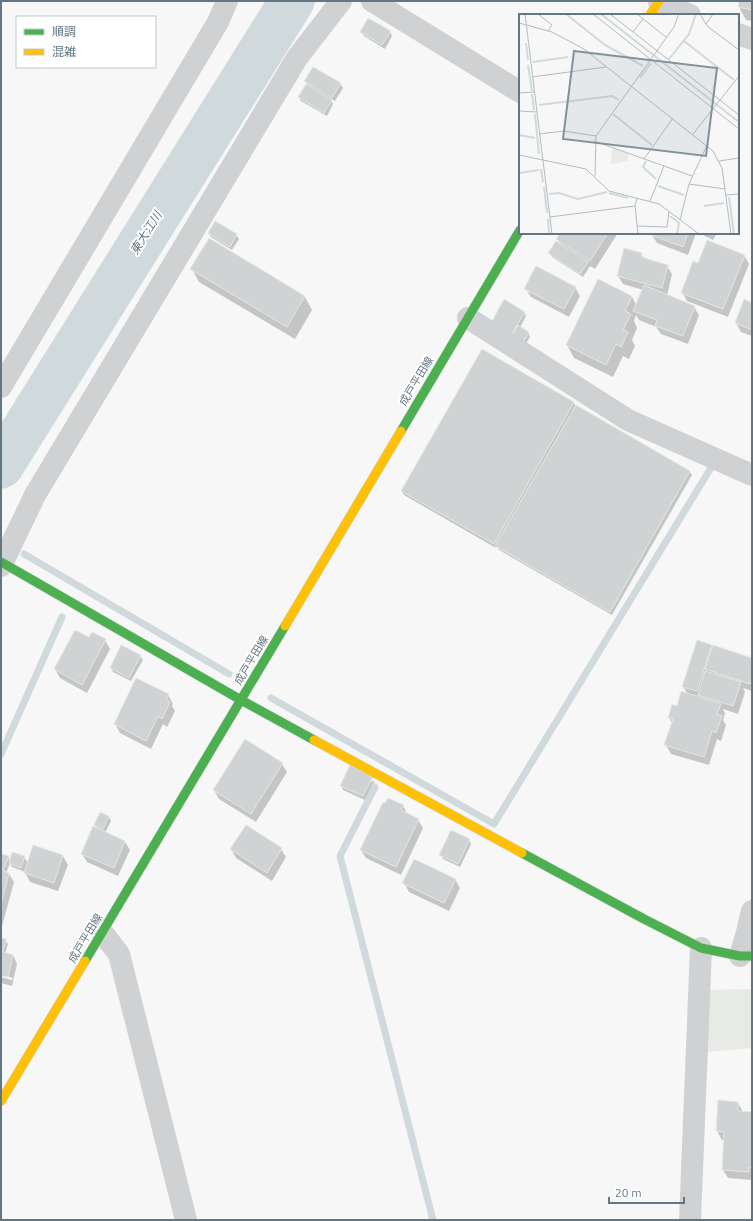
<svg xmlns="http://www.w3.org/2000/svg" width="753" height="1221" viewBox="0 0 753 1221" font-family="Ubuntu,'Noto Sans JP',sans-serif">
	<rect width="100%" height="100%" fill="#f7f7f7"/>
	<path fill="#e8ebe5" d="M752 989V1048L706 1052 709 990Z"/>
	<g fill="#0003">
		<path d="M740 1H752V21L746 20 739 7Z"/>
		<path d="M361 32H390L392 36 385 49 364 36Z"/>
		<path d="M306 81 340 84 343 88 335 101 330 98 333 104 327 116 301 101 299 97 309 87Z"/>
		<path d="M209 233 236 235 239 239 232 250 211 237Z"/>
		<path d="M561 233H618L595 269 590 266 583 277 552 257 549 253 561 245 557 239Z"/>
		<path d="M653 233H696L688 255 657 243 652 235Z"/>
		<path d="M702 233H717L713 240 703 235Z"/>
		<path d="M209 240 305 297 312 310 295 339 199 282 192 269Z"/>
		<path d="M641 254 645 259 667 266 672 274 667 296 694 307 699 315 688 344 661 334 656 327 639 320 636 315 634 321 637 328 632 340 635 346 629 359 623 356 613 377 574 358 567 345 632 297 637 306 643 290 623 284 618 276Z"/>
		<path d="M744 255 749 264 728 317 687 301 682 292 698 264Z"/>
		<path d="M575 287 580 296 569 317 531 297 526 289Z"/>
		<path d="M752 304V336L741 332 736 323Z"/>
		<path d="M524 312 526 316 520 328 528 332 530 337 525 345 494 327Z"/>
		<path d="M482 350 574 403 576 407 689 471 692 475 612 615 499 550 497 546 496 548 404 495 402 491Z"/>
		<path d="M89 639 105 640 110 649 87 693 60 678 55 669Z"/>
		<path d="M711 646 713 648 752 659V691L743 688 745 692 738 714 723 709 725 713 723 720 726 725 721 741 717 739 709 765 671 754 666 745 672 723 669 717 688 694 683 687Z"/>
		<path d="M140 656 143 660 131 681 113 672 111 668Z"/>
		<path d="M168 695 173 704 172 706 175 711 167 727 163 724 151 749 120 733 115 724Z"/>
		<path d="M282 764 287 772 256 822 219 799 214 790Z"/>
		<path d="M375 781 365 800 343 790 341 786Z"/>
		<path d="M403 806 408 815 418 820 423 828 401 875 366 858 361 850Z"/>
		<path d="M109 817 111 821 105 833 125 842 130 850 118 876 87 862 82 854 97 829 95 825Z"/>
		<path d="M469 840 471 844 460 867 443 859 441 855Z"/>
		<path d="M231 849H281L286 857 272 881 236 858Z"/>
		<path d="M1 855 8 857 10 861 24 857 28 863 63 856 68 865 58 891 30 882 25 872 12 867 10 863 6 873 9 874 14 882 1 930Z"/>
		<path d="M455 879 460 888 449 911 409 892 404 883Z"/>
		<path d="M1 939 5 940 8 944 5 954 13 955 17 964 12 986 1 983V977L12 980 13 978 1 975Z"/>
		<path d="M719 1101 738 1103 743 1112 752 1113V1180L728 1178 723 1170 725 1140H722L717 1131Z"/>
	</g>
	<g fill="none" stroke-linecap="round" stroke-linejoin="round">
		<g stroke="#d0d9dc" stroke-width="7">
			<path d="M1 425 19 435"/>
			<path d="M24 554 229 674"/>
			<path d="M271 698 494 824 712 466"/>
			<path d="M1 754 62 617"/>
			<path d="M375 787 340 856 433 1220"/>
		</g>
		<path stroke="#d0d9dc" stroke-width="45" d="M1 466 292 1"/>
	</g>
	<g fill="#d0d3d3" stroke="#e6e6e6">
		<path d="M739 1H752V10L738 7Z"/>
		<path d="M368 18 391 31 382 45 360 32Z"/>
		<path d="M313 67 341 83 332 98 304 81Z"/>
		<path d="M306 84 332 100 324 113 298 97Z"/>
		<path d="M215 221 237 234 230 247 208 233Z"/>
		<path d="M560 233H608L590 261 556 239Z"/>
		<path d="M652 233H688L683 247 651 235Z"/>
		<path d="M209 238 305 296 287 327 190 269Z"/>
		<path d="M707 240 745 255 723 309 681 293 693 261 698 263Z"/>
		<path d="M556 241 588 262 580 274 548 253Z"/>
		<path d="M624 248 642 253 641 257 668 265 662 288 617 276Z"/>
		<path d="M536 266 576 287 564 309 524 289Z"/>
		<path d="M598 279 632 296 625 311 631 314 623 330 628 332 621 347 616 344 606 365 566 345Z"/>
		<path d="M644 285 695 306 683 336 655 326 657 320 633 311Z"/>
		<path d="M504 299 525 312 511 335 491 323Z"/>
		<path d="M744 299 752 303V330L735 323Z"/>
		<path d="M518 325 529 332 523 342 512 336Z"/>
		<path d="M482 349 574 402 494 544 401 491Z"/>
		<path d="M576 405 690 471 610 612 495 546Z"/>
		<path d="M75 630 89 637 92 632 106 639 82 685 54 669Z"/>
		<path d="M697 640 712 645 697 691 682 687Z"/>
		<path d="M121 645 141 655 129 678 110 668Z"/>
		<path d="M713 645 752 658V679L750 684 705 669Z"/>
		<path d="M705 671 741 682 733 706 698 695Z"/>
		<path d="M136 678 169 694 166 700 170 702 162 719 158 716 146 741 114 724Z"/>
		<path d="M681 691 721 704 717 714 722 716 716 733 712 731 704 757 664 745 673 719 668 718 672 704 677 706Z"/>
		<path d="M245 739 283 763 251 814 213 790Z"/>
		<path d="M350 765 373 776 363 796 340 786Z"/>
		<path d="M388 798 404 805 401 810 419 819 396 867 360 850 383 802 385 803Z"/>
		<path d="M100 812 109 816 103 829 94 825Z"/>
		<path d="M246 825 282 848 267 873 230 849Z"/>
		<path d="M93 826 125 841 114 868 81 854Z"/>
		<path d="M451 830 470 839 458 864 439 855Z"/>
		<path d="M33 845 63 855 54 883 24 873Z"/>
		<path d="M12 852 25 856 21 868 9 863Z"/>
		<path d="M1 854 9 856 3 870H1Z"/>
		<path d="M414 859 456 879 444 903 402 883Z"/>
		<path d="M1 870 9 873 1 904Z"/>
		<path d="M1 938 6 939 3 951H1Z"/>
		<path d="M1 951 13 955 8 977 1 976Z"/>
		<path d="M718 1100 738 1102V1111L752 1112V1168L749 1167V1172L722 1170 724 1132 716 1131Z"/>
	</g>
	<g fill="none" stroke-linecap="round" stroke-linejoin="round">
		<defs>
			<g id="fast">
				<path d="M401 431 520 230"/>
				<path d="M1 562 241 700 314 740"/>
				<path d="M522 853 644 919 701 948 740 956H752"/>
				<path d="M85 961 285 626"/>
			</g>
			<g id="slow">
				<path d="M650 15 659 1"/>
				<path d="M285 626 401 431"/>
				<path d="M314 740 522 853"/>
				<path d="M1 1101 85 961"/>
			</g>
		</defs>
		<use href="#fast" stroke="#d4d5d6" stroke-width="10"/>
		<use href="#slow" stroke="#d4d5d6" stroke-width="10"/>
		<g stroke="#cfd1d2" stroke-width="22">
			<path d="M372 1 520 92"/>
			<path d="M659 2 690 15"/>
			<path d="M738 34 752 39"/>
			<path d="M468 318 628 420 752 475"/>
			<path d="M1 387 218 22 227 1"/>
			<path d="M1 566 35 495 297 58 341 1"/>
			<path d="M102 932 119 954 186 1220"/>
			<path d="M740 956 747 932 752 911"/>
			<path d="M690 1220 701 948"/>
		</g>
		<use href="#fast" stroke="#4caf50" stroke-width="9"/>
		<use href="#slow" stroke="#ffc107" stroke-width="9"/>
	</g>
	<g text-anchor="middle" stroke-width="4" stroke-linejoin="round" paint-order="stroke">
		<g font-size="11" fill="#627782" stroke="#fff">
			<text transform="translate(416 381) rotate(-59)" y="4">成戸平田線</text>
			<text transform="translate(251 660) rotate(-59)" y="4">成戸平田線</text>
			<text transform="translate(85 938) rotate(-59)" y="4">成戸平田線</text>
		</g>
		<g font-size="12" font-style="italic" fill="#5d767c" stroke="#fff">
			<text transform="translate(146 233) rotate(-58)" y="4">東大江川</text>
		</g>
	</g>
	<g transform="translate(519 14)">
		<rect width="220" height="220" fill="#f7f7f7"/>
		<path d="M93 134 109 140V147L92 150Z" fill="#e8ebe5"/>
		<path fill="none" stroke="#d0d9dc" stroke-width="2" d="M47 0 86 31 124 52M82 0 220 108M165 27 215 66M7 29 9 46M150 45 170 20 177 0M14 48 49 43M9 51 13 77M121 64 132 49M13 80 15 96M20 91 93 82 100 86M16 100 20 140M94 100 133 131M0 121 16 124M127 147 124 153 137 165M22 155 24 168M0 159 20 156M139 172 165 181M25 173 28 199M90 179 109 184M30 180 40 179 59 185 88 178M210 183 215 220M185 192 205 189M151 202 160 209 158 220M29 205 30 220"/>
		<path fill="none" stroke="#b2bcc1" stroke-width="1" d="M6 0 33 220M19 0 33 11 29 17M74 0 220 115M91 0 220 101M118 0 148 24M181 0 188 12 220 36M0 9 33 18 65 35 194 137 203 154 212 220M187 10 194 0M114 18 124 5M13 63 87 53M0 79 15 78M0 97 18 98M20 120 45 117 77 122M174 120 220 62M75 127 173 162M0 141 67 155 90 177 140 190 180 220M125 145 154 104M200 147 220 144M76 162 77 122 155 13 160 0M170 170 206 175M207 181 220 180M118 184 116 192 119 220M131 187 145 152M31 203 116 192M161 206 170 170 188 131M118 212 148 213 150 198"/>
		<path fill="#81929b" fill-opacity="0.15" stroke="#81929b" stroke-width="2" d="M55 37 198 54 187 142 44 125Z"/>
		<rect width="220" height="220" fill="none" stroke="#627782" stroke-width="2"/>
	</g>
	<rect width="753" height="1221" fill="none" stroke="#627782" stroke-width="4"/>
	<rect x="16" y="16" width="140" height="52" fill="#ffffff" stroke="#c0c9cd"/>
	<rect x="24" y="29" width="20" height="6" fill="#4caf50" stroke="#c0c9cd"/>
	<text x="52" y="36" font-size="12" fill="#627782">順調</text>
	<rect x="24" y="49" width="20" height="6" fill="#ffc107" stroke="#c0c9cd"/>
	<text x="52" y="56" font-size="12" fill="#627782">混雑</text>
	<path d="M609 1197v6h75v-6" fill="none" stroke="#627782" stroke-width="2"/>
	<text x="615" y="1197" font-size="12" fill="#627782" stroke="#ffffff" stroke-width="3" paint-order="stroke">20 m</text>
</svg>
